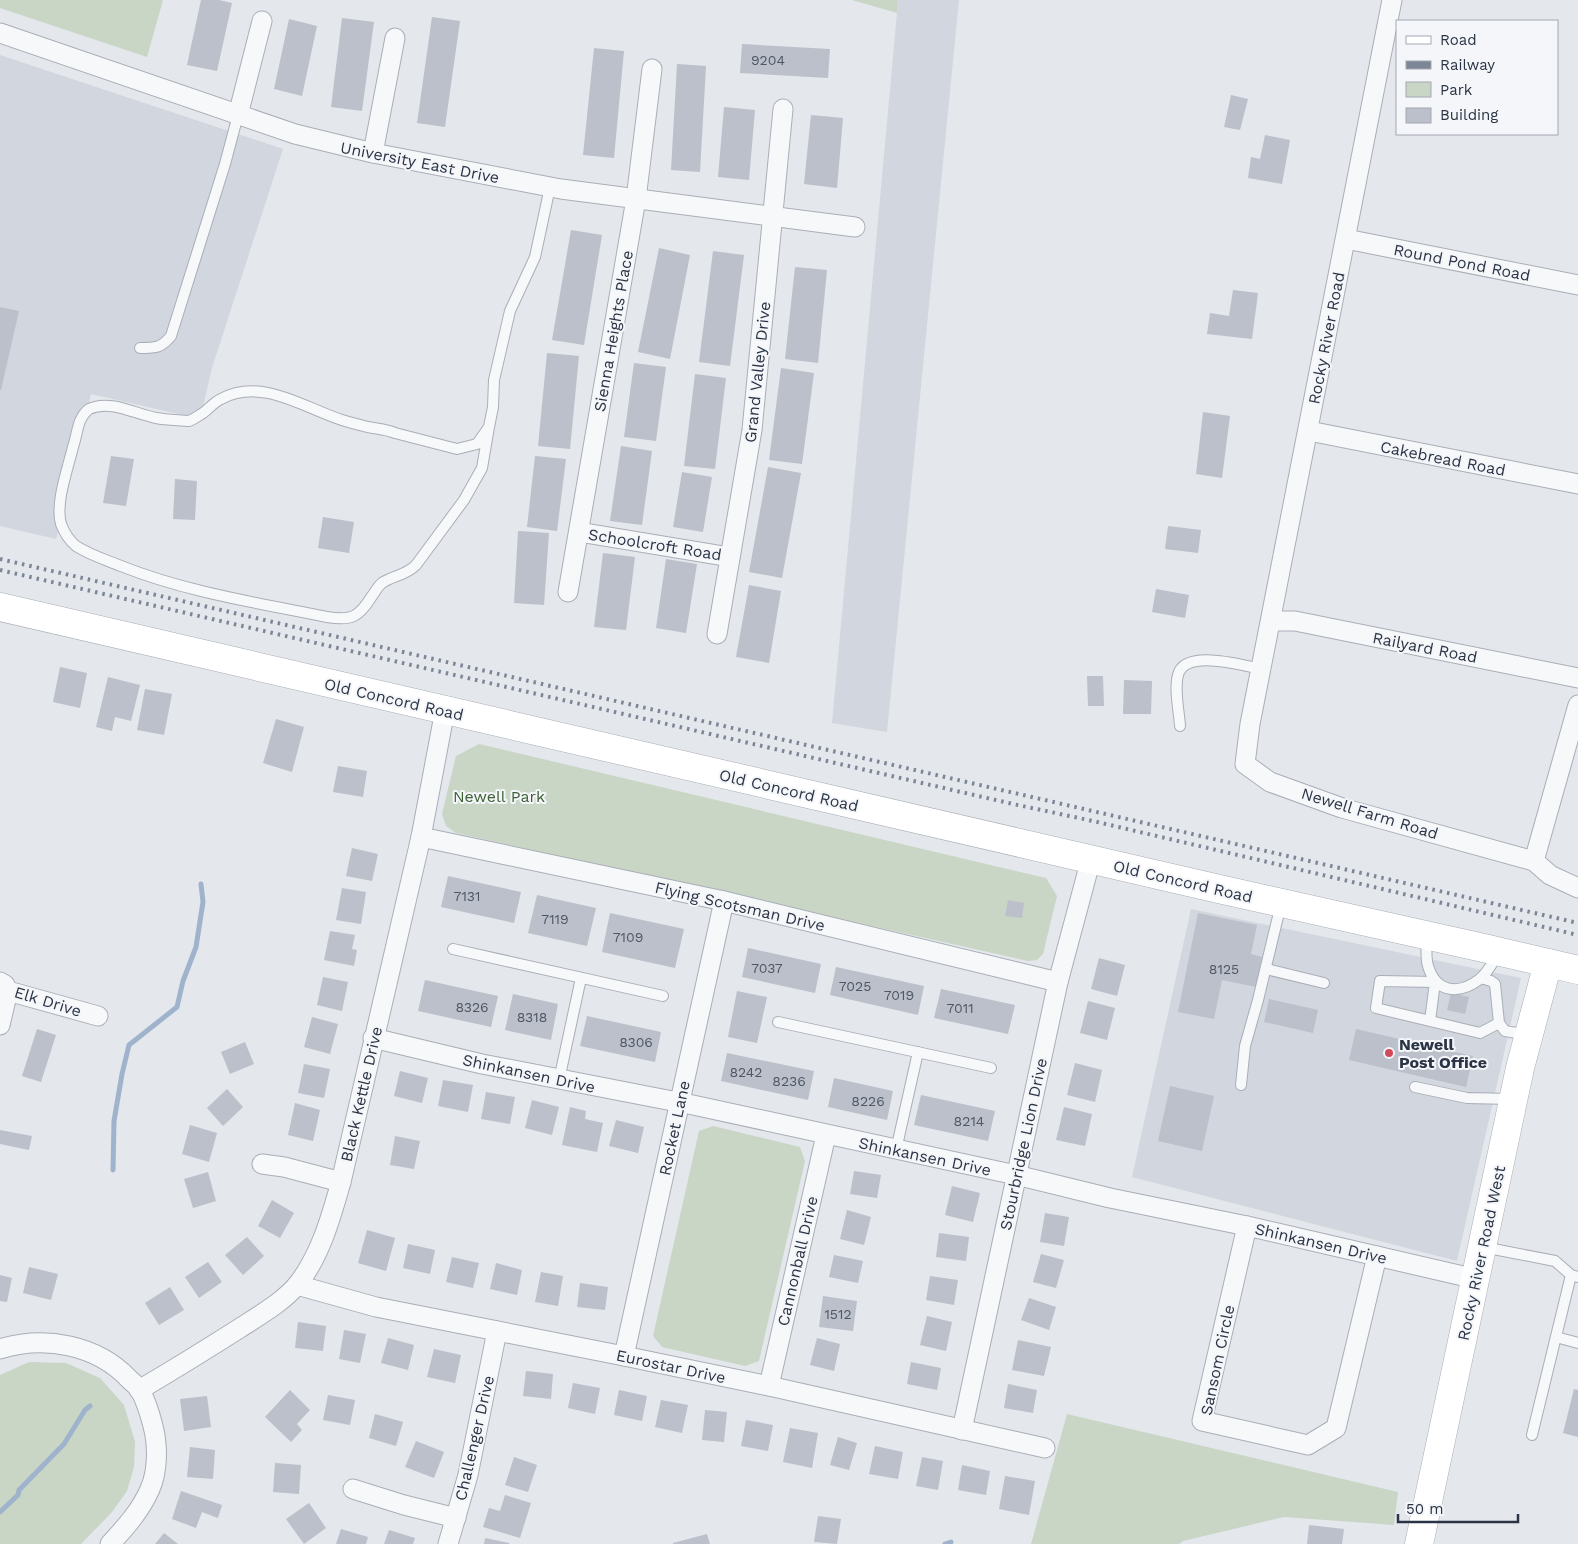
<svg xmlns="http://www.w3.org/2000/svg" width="1578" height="1544" viewBox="0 0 1578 1544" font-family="'Work Sans',sans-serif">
	<rect width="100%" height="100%" fill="#e4e7ec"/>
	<g fill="#d2d6de">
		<path d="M897 0H959L887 732 832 723 897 13Z"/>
		<path d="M0 55 283 149 212 368 200 419 91 394 56 539 0 526Z"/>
		<path d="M1191 909 1521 978 1457 1261 1132 1177Z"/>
	</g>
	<g fill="#c9d6c5">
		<path d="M0 0H163L147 57 0 8Z"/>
		<path d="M852 0H897V13Z"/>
		<path d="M479 744 1046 878 1057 896 1043 954 1037 960 1028 961 456 833 446 826 442 814 456 756Z"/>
		<path d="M713 1126 800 1147 805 1161 759 1361 745 1366 662 1347 653 1336 699 1131Z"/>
		<path d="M29 1362 66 1363 100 1378 124 1405 135 1442 134 1467 127 1491 112 1512 81 1544H0V1375Z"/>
		<path d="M1067 1414 1398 1492 1394 1525 1284 1517 1183 1541 1179 1544H1031Z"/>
	</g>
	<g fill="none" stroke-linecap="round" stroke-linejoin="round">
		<g stroke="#9fb4cc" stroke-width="5">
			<path d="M113 1170 114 1121 122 1074 129 1045 177 1007 183 981 196 947 203 902 201 884"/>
			<path d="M0 1512 18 1495 19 1490 64 1444 85 1410 90 1406"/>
			<path d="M945 1544 951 1542"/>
		</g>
	</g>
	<g fill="#bbc0ca">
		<path d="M201 0H219L232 3 217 71 187 65Z"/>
		<path d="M432 17 460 21 445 127 417 123Z"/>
		<path d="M342 18 374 22 362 111 331 107Z"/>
		<path d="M289 19 317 26 302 96 274 89Z"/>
		<path d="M742 44 830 49 828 78 740 73Z"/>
		<path d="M594 48 624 51 614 158 583 155Z"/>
		<path d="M677 64 706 66 700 172 671 170Z"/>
		<path d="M1231 95 1248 99 1240 130 1224 127Z"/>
		<path d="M724 107 755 110 749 180 718 177Z"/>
		<path d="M811 115 843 118 837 188 804 184Z"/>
		<path d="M1265 135 1290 140 1282 184 1248 178 1251 157 1260 159Z"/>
		<path d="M571 230 602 235 584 345 552 340Z"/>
		<path d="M659 248 690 255 670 359 638 352Z"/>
		<path d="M713 251 744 255 730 366 699 362Z"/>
		<path d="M795 267 827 270 818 363 785 359Z"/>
		<path d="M1233 290 1258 293 1252 339 1207 334 1210 313 1229 316Z"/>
		<path d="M0 307 19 311 1 390H0Z"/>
		<path d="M547 353 579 356 570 449 538 446Z"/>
		<path d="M634 363 666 367 656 441 624 437Z"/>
		<path d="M781 368 814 373 802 464 769 460Z"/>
		<path d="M695 374 726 378 715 469 684 466Z"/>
		<path d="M1203 412 1230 416 1222 478 1196 474Z"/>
		<path d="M621 446 652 451 642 525 610 521Z"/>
		<path d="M111 456 134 459 126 506 103 503Z"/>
		<path d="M535 456 566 459 557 531 527 527Z"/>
		<path d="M768 467 801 473 782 578 749 572Z"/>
		<path d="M682 472 712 477 703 532 673 527Z"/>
		<path d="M175 479 197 481 195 520 173 519Z"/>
		<path d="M323 517 354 522 349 553 318 548Z"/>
		<path d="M1168 526 1201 530 1198 553 1165 549Z"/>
		<path d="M518 531 549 533 544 605 514 603Z"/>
		<path d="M603 553 635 557 626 630 594 627Z"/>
		<path d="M666 559 697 564 686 633 656 628Z"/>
		<path d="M749 585 781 591 769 663 736 657Z"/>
		<path d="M1156 589 1189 595 1185 618 1152 612Z"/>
		<path d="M60 667 87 673 80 708 53 702Z"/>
		<path d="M1087 676H1103L1104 706H1088Z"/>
		<path d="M108 677 140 685 131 721 115 717 112 731 96 727Z"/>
		<path d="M1124 680 1152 681 1151 714H1123Z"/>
		<path d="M145 689 172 694 164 735 137 730Z"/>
		<path d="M276 719 304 727 292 772 263 763Z"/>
		<path d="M338 766 367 771 363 797 333 792Z"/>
		<path d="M352 848 378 854 372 881 346 876Z"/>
		<path d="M448 876 521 892 514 923 441 907Z"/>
		<path d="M342 888 366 892 361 924 336 920Z"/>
		<path d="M537 895 596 908 587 946 528 933Z"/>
		<path d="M1008 900 1024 903 1022 918 1005 916Z"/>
		<path d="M610 913 684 929 675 968 602 952Z"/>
		<path d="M1198 913 1257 925 1251 954 1262 957 1256 987 1222 980 1214 1019 1178 1012Z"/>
		<path d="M330 931 355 935 352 949 357 950 354 966 324 960Z"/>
		<path d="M748 948 821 964 815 993 742 977Z"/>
		<path d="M1099 958 1125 965 1117 996 1091 989Z"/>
		<path d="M836 967 924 986 918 1015 830 995Z"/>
		<path d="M323 977 348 982 342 1011 317 1005Z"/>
		<path d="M425 980 498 996 491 1027 418 1011Z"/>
		<path d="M941 989 1015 1005 1008 1034 934 1018Z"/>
		<path d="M737 991 767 997 757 1043 728 1037Z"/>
		<path d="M1451 993 1469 997 1465 1014 1447 1010Z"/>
		<path d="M513 994 558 1004 551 1040 505 1030Z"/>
		<path d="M1269 999 1318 1010 1313 1033 1264 1022Z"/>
		<path d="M1088 1001 1115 1008 1107 1040 1080 1033Z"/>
		<path d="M587 1016 661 1032 655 1062 580 1046Z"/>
		<path d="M312 1017 338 1024 330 1054 304 1047Z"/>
		<path d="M37 1029 56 1035 41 1082 22 1076Z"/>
		<path d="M1356 1029 1473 1056 1466 1087 1349 1060Z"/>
		<path d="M245 1042 254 1064 230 1074 221 1052Z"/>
		<path d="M727 1053 814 1071 808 1100 721 1081Z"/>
		<path d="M1075 1063 1102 1070 1095 1102 1067 1095Z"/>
		<path d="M304 1064 330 1069 324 1098 298 1093Z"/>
		<path d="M400 1071 428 1078 422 1103 394 1096Z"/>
		<path d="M834 1078 893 1091 887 1120 828 1107Z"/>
		<path d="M443 1080 473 1085 468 1112 438 1106Z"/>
		<path d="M1170 1086 1214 1096 1202 1151 1158 1141Z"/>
		<path d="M227 1089 243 1107 223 1126 207 1108Z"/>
		<path d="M486 1092 515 1097 510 1124 481 1119Z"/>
		<path d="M921 1095 995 1111 988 1141 914 1125Z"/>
		<path d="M532 1100 559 1107 552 1135 525 1128Z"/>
		<path d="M295 1103 320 1110 313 1141 288 1135Z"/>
		<path d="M570 1107 586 1111 585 1119 603 1123 597 1152 562 1145Z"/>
		<path d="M1064 1107 1092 1114 1085 1146 1056 1140Z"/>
		<path d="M616 1120 644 1127 638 1153 609 1146Z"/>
		<path d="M190 1125 217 1133 209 1162 182 1154Z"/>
		<path d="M0 1130 32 1136 29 1150 0 1144Z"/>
		<path d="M395 1136 420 1141 414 1169 390 1165Z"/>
		<path d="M854 1171 881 1175 877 1198 850 1194Z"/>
		<path d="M208 1172 216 1201 193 1208 184 1179Z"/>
		<path d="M952 1186 980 1193 973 1222 945 1215Z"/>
		<path d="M272 1200 294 1213 280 1238 258 1226Z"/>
		<path d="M847 1210 871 1217 864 1245 840 1239Z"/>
		<path d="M1045 1213 1069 1217 1064 1246 1040 1242Z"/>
		<path d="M367 1230 395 1238 386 1271 358 1263Z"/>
		<path d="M939 1233 969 1237 966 1261 936 1257Z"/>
		<path d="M247 1237 264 1256 243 1275 225 1255Z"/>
		<path d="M408 1244 435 1250 430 1274 403 1268Z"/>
		<path d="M1041 1254 1064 1260 1056 1288 1033 1282Z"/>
		<path d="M834 1255 863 1261 858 1283 829 1277Z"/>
		<path d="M452 1257 479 1263 473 1288 446 1282Z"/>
		<path d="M208 1262 222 1282 199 1298 185 1277Z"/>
		<path d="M496 1263 522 1270 517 1295 490 1289Z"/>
		<path d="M29 1267 58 1274 51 1300 23 1293Z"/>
		<path d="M541 1272 563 1276 558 1306 535 1302Z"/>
		<path d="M0 1275 12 1278 7 1302 0 1301Z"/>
		<path d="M930 1276 958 1280 954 1305 926 1300Z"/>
		<path d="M580 1283 608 1287 605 1310 577 1307Z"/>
		<path d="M170 1287 184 1310 159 1325 145 1303Z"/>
		<path d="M823 1296 857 1301 853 1331 819 1327Z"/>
		<path d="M1029 1298 1056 1307 1049 1330 1021 1320Z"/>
		<path d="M927 1316 952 1322 946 1351 920 1345Z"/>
		<path d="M298 1322 326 1326 323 1351 295 1348Z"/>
		<path d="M344 1330 366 1334 360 1363 339 1359Z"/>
		<path d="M388 1338 414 1345 408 1370 381 1363Z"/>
		<path d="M817 1338 840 1344 834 1371 810 1365Z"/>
		<path d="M1018 1340 1051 1347 1044 1376 1012 1370Z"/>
		<path d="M434 1349 461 1355 455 1383 427 1377Z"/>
		<path d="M911 1362 941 1368 937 1390 907 1384Z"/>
		<path d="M526 1371 553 1374 551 1399 523 1396Z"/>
		<path d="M573 1383 600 1388 595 1414 568 1408Z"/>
		<path d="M1008 1384 1037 1390 1033 1413 1004 1408Z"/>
		<path d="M1574 1389 1578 1390V1437L1563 1433Z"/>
		<path d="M290 1390 310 1410 297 1424 302 1430 291 1442 265 1417Z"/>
		<path d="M619 1390 647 1396 642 1421 614 1415Z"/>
		<path d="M328 1395 355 1400 350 1425 323 1420Z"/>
		<path d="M207 1396 211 1427 184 1431 180 1399Z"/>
		<path d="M661 1400 688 1405 682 1433 655 1427Z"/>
		<path d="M705 1410 727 1412 724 1442 702 1440Z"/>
		<path d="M375 1414 403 1422 396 1446 369 1438Z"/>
		<path d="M746 1420 773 1425 768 1451 741 1446Z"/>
		<path d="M790 1428 818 1433 812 1468 783 1462Z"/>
		<path d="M838 1437 857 1443 849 1470 830 1465Z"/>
		<path d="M416 1441 444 1452 434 1478 405 1467Z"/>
		<path d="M875 1446 903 1452 898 1479 869 1474Z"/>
		<path d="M190 1447 215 1450 213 1479 187 1477Z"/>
		<path d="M514 1457 537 1465 528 1492 505 1485Z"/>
		<path d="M922 1457 943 1461 938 1490 916 1486Z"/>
		<path d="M275 1463 301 1465 299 1494 273 1492Z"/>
		<path d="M962 1465 990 1471 986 1495 958 1490Z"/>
		<path d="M1005 1476 1035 1481 1029 1515 999 1509Z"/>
		<path d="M181 1491 222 1505 218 1518 202 1512 196 1528 172 1519Z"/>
		<path d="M505 1495 531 1503 520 1538 483 1527 489 1508 500 1511Z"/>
		<path d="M309 1503 326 1528 304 1544 286 1519Z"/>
		<path d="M818 1516 841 1519 837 1544 814 1542Z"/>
		<path d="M1309 1525 1344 1529 1342 1544H1307Z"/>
		<path d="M341 1529 368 1537 366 1544H336Z"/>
		<path d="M389 1530 415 1538 413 1544H384Z"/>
		<path d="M164 1533 178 1544H155Z"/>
		<path d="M707 1534 710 1544H673V1543Z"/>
		<path d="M485 1538 509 1543V1544H484Z"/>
	</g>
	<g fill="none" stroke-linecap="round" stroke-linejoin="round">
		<defs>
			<g id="lane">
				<path d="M140 348C156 348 161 348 171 336L225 164 238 115"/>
				<path d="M489 427 482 468 464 500 416 565C405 576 394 575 382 583 378 586 375 592 372 596 359 617 352 621 327 617 258 603 186 592 121 566 106 560 90 555 76 546 70 541 64 532 61 524 55 503 68 468 73 447 76 438 77 429 80 421 82 417 86 411 89 409 110 399 135 414 156 418 167 420 178 420 189 421 194 419 198 416 203 413 209 409 214 402 221 399 262 377 304 408 342 420 351 423 360 425 368 427 378 429 386 429 395 433L457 449 477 444 489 427 493 407 494 380 510 311 535 257 550 187"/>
				<path d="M1180 726C1179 710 1174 690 1178 675 1185 648 1243 666 1262 669"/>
				<path d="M1427 935C1427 945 1425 957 1428 966 1436 993 1459 995 1480 979 1487 973 1493 962 1498 954"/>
				<path d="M453 949 663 996"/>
				<path d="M1266 969 1324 983"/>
				<path d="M1481 978 1491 981 1495 984 1499 1023 1505 1031 1528 1035"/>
				<path d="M1430 1021 1435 982 1380 981 1376 1008 1480 1033 1499 1023"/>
				<path d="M778 1022 991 1068"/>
				<path d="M559 1080 581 978"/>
				<path d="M1241 1085 1245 1046 1258 1000 1281 904"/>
				<path d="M1415 1087 1467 1098 1512 1099"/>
				<path d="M896 1150 918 1052"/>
				<path d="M1483 1247 1555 1261 1571 1275 1578 1277"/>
				<path d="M1556 1337 1578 1343"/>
				<path d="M1532 1435 1571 1275"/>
			</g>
			<g id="street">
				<path d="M1392 0 1250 724 1245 764 1270 782 1342 808 1534 861 1550 875 1578 888"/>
				<path d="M0 33 295 134 373 153 561 189 855 227"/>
				<path d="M238 115 262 21"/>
				<path d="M373 153 395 38"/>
				<path d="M1346 239 1578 285"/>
				<path d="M1309 431 1578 484"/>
				<path d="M579 532 730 557"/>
				<path d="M568 592 636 199 652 69"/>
				<path d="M1271 621H1295L1578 678"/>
				<path d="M717 634 752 430 783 109"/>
				<path d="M421 837 724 901 1058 982"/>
				<path d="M1534 861 1578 705"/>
				<path d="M0 982 5 985 8 991 98 1016"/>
				<path d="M0 1025 8 991"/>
				<path d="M373 1038 482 1064 693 1105 1016 1175 1110 1198 1247 1226 1476 1279"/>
				<path d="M262 1164 284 1167 341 1182"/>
				<path d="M1247 1226 1202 1421 1308 1445 1336 1428 1377 1256"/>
				<path d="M297 1285 376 1307 624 1356 769 1386 1045 1448"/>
				<path d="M0 1349C45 1335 97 1345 129 1379 133 1383 137 1386 140 1390 146 1401 150 1414 153 1426 158 1445 158 1471 150 1489 141 1510 125 1528 110 1544"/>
				<path d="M624 1356 724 901"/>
				<path d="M769 1386 826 1135"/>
				<path d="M139 1390C173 1370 207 1349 240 1328 260 1315 283 1302 298 1284 321 1254 331 1217 341 1182L421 837 445 710"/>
				<path d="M962 1430 1058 982 1091 859"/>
				<path d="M353 1489 404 1505 456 1518"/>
				<path d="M448 1544 468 1475 497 1331"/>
			</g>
			<g id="secondary">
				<path d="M0 607 1219 889 1488 949 1578 970"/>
				<path d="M1419 1544 1520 1068 1548 963"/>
			</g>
		</defs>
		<use href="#lane" stroke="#a9aeb7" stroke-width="12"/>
		<use href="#street" stroke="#a9aeb7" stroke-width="21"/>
		<use href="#secondary" stroke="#a9aeb7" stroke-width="29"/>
		<use href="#lane" stroke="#f7f8fa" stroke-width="10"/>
		<use href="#street" stroke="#f7f8fa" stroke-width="19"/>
		<use href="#secondary" stroke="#fff" stroke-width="28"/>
		<g stroke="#7d8696" stroke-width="4" stroke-dasharray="2.5 5" stroke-linecap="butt">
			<path d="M0 559 1578 923"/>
			<path d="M0 570 1013 804 1093 821 1578 935"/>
		</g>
	</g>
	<circle fill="#d1495b" stroke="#f4f6f9" stroke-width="2" cx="1389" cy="1053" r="5"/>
	<g text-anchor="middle" stroke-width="4" stroke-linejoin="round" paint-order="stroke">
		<g font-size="14" fill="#4f5766">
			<text x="768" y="65">9204</text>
			<text x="467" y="901">7131</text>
			<text x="555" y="924">7119</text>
			<text x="628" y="942">7109</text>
			<text x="767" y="973">7037</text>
			<text x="1224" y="974">8125</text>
			<text x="855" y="991">7025</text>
			<text x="899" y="1000">7019</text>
			<text x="472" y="1012">8326</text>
			<text x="960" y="1013">7011</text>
			<text x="532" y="1022">8318</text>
			<text x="636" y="1047">8306</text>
			<text x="746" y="1077">8242</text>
			<text x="789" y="1086">8236</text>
			<text x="868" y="1106">8226</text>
			<text x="969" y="1126">8214</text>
			<text x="838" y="1319">1512</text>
		</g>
		<g font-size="16" fill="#2b3445" stroke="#f4f6f9">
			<text transform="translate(420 162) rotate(11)" y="6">University East Drive</text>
			<text transform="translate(1462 262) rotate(11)" y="6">Round Pond Road</text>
			<text transform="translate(613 331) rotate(-80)" y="6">Sienna Heights Place</text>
			<text transform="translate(1326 338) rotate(-79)" y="6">Rocky River Road</text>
			<text transform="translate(757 372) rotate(-84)" y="6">Grand Valley Drive</text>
			<text transform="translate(1443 458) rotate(11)" y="6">Cakebread Road</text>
			<text transform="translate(655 544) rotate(9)" y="6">Schoolcroft Road</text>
			<text transform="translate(1425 647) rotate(11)" y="6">Railyard Road</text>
			<text transform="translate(394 699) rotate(13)" y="6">Old Concord Road</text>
			<text transform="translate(789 790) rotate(13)" y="6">Old Concord Road</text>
			<text transform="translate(1370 813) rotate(17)" y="6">Newell Farm Road</text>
			<text transform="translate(1183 881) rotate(13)" y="6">Old Concord Road</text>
			<text transform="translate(740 906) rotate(13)" y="6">Flying Scotsman Drive</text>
			<text transform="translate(48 1001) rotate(17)" y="6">Elk Drive</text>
			<text transform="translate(529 1073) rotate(12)" y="6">Shinkansen Drive</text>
			<text transform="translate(361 1094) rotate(-77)" y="6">Black Kettle Drive</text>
			<text transform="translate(674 1128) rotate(-78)" y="6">Rocket Lane</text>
			<text transform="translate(1023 1144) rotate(-78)" y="6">Stourbridge Lion Drive</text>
			<text transform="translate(925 1156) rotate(12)" y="6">Shinkansen Drive</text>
			<text transform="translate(1321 1243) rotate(13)" y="6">Shinkansen Drive</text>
			<text transform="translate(1481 1253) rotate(-78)" y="6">Rocky River Road West</text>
			<text transform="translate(797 1261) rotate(-77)" y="6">Cannonball Drive</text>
			<text transform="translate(1217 1360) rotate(-78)" y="6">Sansom Circle</text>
			<text transform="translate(671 1366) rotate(12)" y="6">Eurostar Drive</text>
			<text transform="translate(474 1438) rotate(-77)" y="6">Challenger Drive</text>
		</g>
		<g font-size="16" fill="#3f6138" stroke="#f4f6f9">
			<text x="499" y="802">Newell Park</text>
		</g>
		<g font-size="16" font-weight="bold" fill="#2b3445" stroke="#f4f6f9" text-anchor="start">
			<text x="1399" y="1050">Newell<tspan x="1399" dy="18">Post Office</tspan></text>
		</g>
	</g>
	<rect x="1396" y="20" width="162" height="115" fill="#f4f6f9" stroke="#a4a8b1"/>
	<rect x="1406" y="36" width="25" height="8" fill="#ffffff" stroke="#a4a8b1"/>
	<text x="1440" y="45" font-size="15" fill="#2b3445">Road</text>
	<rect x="1406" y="61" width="25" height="8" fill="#7d8696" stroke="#a4a8b1"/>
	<text x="1440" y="70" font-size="15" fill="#2b3445">Railway</text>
	<rect x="1406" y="82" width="25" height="15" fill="#c9d6c5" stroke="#a4a8b1"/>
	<text x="1440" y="95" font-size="15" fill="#2b3445">Park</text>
	<rect x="1406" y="108" width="25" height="15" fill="#bbc0ca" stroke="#a4a8b1"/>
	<text x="1440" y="120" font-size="15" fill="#2b3445">Building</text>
	<path d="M1398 1514v8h120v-8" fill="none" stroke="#2b3445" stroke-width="2.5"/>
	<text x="1406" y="1514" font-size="15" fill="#2b3445" stroke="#f4f6f9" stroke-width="4" paint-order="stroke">50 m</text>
</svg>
